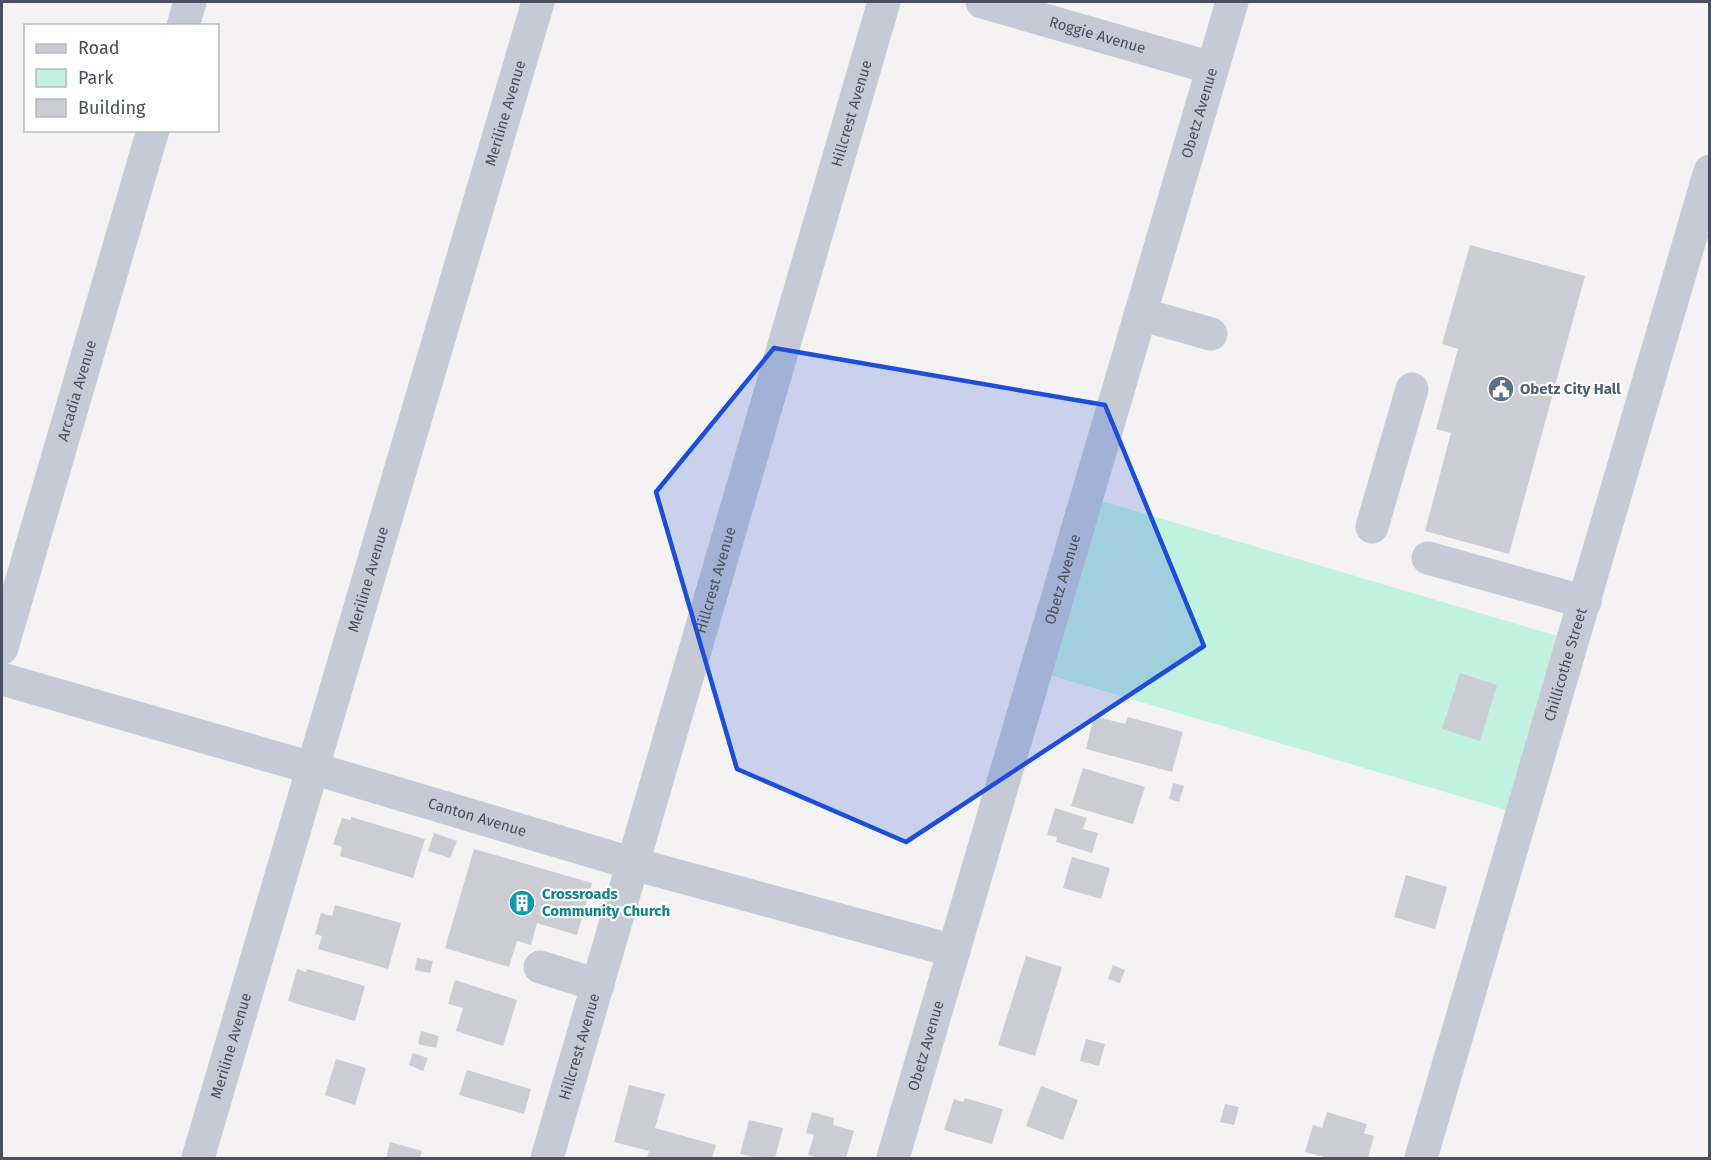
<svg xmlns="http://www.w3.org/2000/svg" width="1711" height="1160" viewBox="0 0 1711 1160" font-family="'Fira Sans',sans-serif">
	<rect width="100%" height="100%" fill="#f4f2f2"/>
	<path fill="#c1f1df" d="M1102 501 1557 636 1506 810 1050 675Z"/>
	<g fill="#cccdd4">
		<path d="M1470 245 1585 276 1509 554 1425 531 1451 433 1436 429 1458 349 1442 344Z"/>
		<path d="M1460 673 1497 685 1480 741 1442 729Z"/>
		<path d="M1094 716 1125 724 1128 717 1183 732 1172 772 1086 749Z"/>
		<path d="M1083 768 1145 787 1133 824 1071 806Z"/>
		<path d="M1173 783 1184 786 1179 802 1169 799Z"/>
		<path d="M1055 808 1087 818 1083 829 1098 833 1092 853 1056 842 1057 837 1047 835Z"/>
		<path d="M351 817 425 839 413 878 340 856 342 847 333 844 342 818 351 820Z"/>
		<path d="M434 833 457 841 450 858 428 851Z"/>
		<path d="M474 849 592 883 577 935 537 923 531 945 517 941 509 967 445 948Z"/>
		<path d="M1072 857 1110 868 1101 899 1063 888Z"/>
		<path d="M1406 875 1447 887 1435 929 1394 917Z"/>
		<path d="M335 905 401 923 388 969 318 949 322 936 315 934 321 913 332 916Z"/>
		<path d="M1026 956 1062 967 1035 1056 998 1045Z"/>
		<path d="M417 958 433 961 430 973 415 970Z"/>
		<path d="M1113 965 1125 970 1120 983 1108 979Z"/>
		<path d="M297 969 306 972 307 969 365 986 355 1021 288 1001Z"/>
		<path d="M455 980 517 1000 503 1046 456 1031 463 1008 448 1004Z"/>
		<path d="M421 1031 439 1036 436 1048 418 1044Z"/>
		<path d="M1086 1039 1105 1044 1099 1066 1080 1061Z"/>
		<path d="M413 1053 428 1058 423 1071 409 1065Z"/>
		<path d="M336 1059 366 1068 355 1105 325 1095Z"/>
		<path d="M467 1070 531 1089 524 1114 459 1095Z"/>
		<path d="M629 1085 665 1094 655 1128 716 1145 712 1158H647L649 1151 614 1142Z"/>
		<path d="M1041 1086 1078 1100 1063 1140 1026 1126Z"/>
		<path d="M965 1098 1003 1109 992 1144 944 1130 954 1099 963 1102Z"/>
		<path d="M1225 1104 1239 1107 1234 1125 1220 1122Z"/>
		<path d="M812 1112 834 1118 833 1125 854 1131 846 1158H819L808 1155 814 1135 806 1133Z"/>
		<path d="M1327 1112 1367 1124 1364 1133 1374 1136 1368 1158H1328L1305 1152 1313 1125 1322 1128Z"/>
		<path d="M749 1120 783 1128 775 1158H759L740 1154Z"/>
		<path d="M390 1142 422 1151 420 1158H386Z"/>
	</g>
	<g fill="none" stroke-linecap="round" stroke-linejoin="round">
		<g stroke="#c6cad6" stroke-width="33">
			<path id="s1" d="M982 2 1212 68"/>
			<path d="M183 26 190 2"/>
			<path d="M1140 314 1211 334"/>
			<path d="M1372 527 1412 389"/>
			<path d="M1428 558 1585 602"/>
			<path id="s2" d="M2 648 153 130"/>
			<path id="s3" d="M2 679 312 768 634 864 954 951"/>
			<path d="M540 967 598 985"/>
			<path id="s4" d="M198 1158 538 2"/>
			<path id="s5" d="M547 1158 884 2"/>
			<path id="s6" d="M893 1158 1232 2"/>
			<path id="s7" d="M1421 1158 1710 171"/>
		</g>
	</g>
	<path fill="#1d4ed8" fill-opacity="0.2" stroke="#1d4ed8" stroke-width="4.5" stroke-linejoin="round" d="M774 348 1105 405 1204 646 906 842 737 769 656 492Z"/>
	<defs>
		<symbol id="civic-disc" viewBox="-11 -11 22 22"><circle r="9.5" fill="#5c6f8a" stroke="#fff"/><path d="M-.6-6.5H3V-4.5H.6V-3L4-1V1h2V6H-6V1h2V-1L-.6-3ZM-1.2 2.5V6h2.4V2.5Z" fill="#fff"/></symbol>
		<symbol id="building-disc" viewBox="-11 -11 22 22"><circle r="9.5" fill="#0f9aa8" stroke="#fff"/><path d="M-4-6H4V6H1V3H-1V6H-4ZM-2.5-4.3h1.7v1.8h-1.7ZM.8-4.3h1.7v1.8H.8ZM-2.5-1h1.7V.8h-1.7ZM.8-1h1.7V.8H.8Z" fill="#fff"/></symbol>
	</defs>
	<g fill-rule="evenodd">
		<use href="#civic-disc" x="1486" y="374" width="30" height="30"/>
		<use href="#building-disc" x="507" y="888" width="30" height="30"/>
	</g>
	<g text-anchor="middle" stroke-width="4.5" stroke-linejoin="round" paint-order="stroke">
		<g font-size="15" fill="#494f60" stroke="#fff">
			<text dy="5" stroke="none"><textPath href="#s1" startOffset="120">Roggie Avenue</textPath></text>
			<text dy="5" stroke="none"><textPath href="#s5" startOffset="1088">Hillcrest Avenue</textPath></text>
			<text dy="5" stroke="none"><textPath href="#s4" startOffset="1089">Meriline Avenue</textPath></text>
			<text dy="5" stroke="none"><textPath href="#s6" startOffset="1089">Obetz Avenue</textPath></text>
			<text dy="5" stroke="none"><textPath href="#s2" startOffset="268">Arcadia Avenue</textPath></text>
			<text dy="5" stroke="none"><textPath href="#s4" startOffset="603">Meriline Avenue</textPath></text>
			<text dy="5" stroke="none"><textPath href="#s5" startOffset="602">Hillcrest Avenue</textPath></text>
			<text dy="5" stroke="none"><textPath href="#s6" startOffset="603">Obetz Avenue</textPath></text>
			<text dy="5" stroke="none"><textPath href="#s7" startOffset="514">Chillicothe Street</textPath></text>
			<text dy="5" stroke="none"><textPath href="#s3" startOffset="495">Canton Avenue</textPath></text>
			<text dy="5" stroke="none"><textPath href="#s4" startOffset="117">Meriline Avenue</textPath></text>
			<text dy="5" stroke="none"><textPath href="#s6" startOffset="117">Obetz Avenue</textPath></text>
			<text dy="5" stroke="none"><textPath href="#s5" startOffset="116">Hillcrest Avenue</textPath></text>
		</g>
		<g font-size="15" font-weight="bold" fill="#4e5e75" stroke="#fff" text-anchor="start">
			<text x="1520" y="394">Obetz City Hall</text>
		</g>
		<g font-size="15" font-weight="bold" fill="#0d838f" stroke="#fff" text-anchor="start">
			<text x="542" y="899">Crossroads<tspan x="542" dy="17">Community Church</tspan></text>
		</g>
	</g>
	<rect width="1711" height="1160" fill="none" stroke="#494f60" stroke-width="6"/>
	<rect x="24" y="24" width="195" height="108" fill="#ffffff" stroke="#b6b9bf" stroke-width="1.5"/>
	<rect x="36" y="44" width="30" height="9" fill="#c6cad6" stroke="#b6b9bf" stroke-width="1.5"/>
	<text x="78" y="54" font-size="18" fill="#494f60">Road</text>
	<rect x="36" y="69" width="30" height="18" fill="#c1f1df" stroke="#b6b9bf" stroke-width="1.5"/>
	<text x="78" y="84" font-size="18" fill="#494f60">Park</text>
	<rect x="36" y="99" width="30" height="18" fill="#cccdd4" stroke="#b6b9bf" stroke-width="1.5"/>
	<text x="78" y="114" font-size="18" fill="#494f60">Building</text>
</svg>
